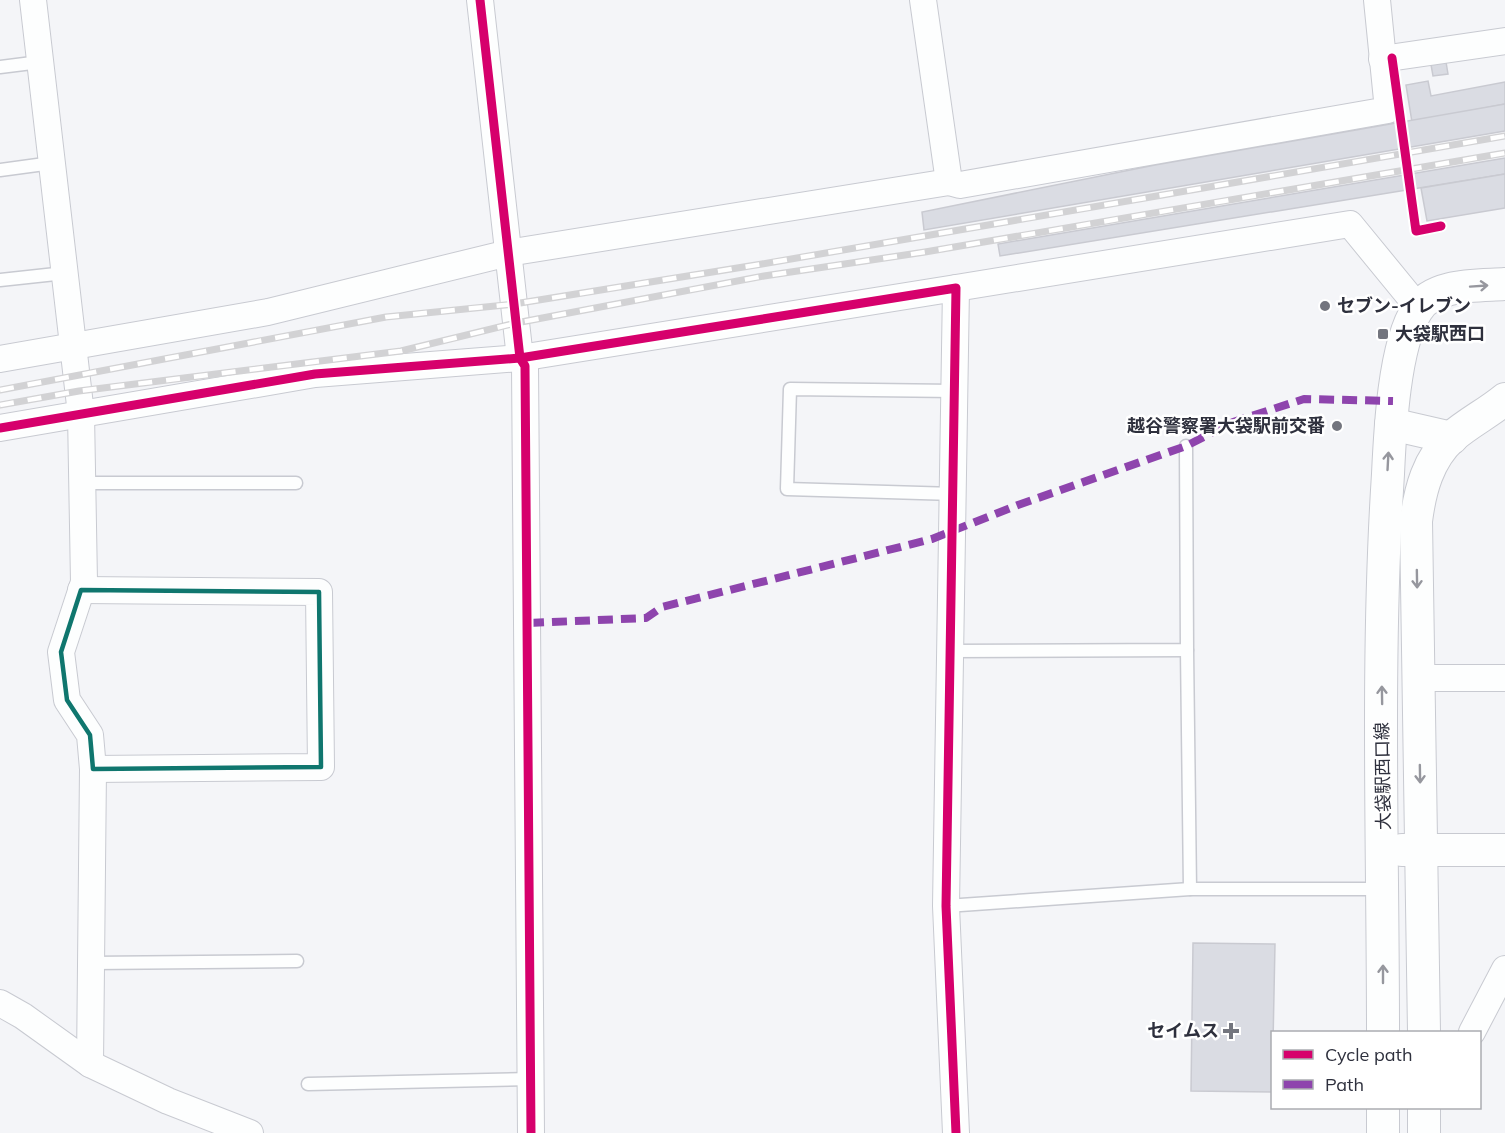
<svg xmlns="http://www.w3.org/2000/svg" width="1505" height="1133" viewBox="0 0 1505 1133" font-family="Mulish,'Noto Sans JP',sans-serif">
	<rect width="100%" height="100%" fill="#f4f5f8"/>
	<g fill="#dadce3" stroke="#c9cad1" stroke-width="1.5">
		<path d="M1445 56 1448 74 1433 76 1430 59Z"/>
		<path d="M1428 81 1431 96 1505 82V104L1412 122 1406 85Z"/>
		<path d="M1505 104V131L924 230 922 212 1155 165Z"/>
		<path d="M1505 158V174L1000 256 998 244Z"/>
		<path d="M1505 174V208L1427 221 1421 188Z"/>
		<path d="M1193 943 1275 944 1272 1092 1191 1091Z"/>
	</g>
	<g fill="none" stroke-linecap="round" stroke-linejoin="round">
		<defs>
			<g id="service">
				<path d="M0 67 40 62"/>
				<path d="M0 170 52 163"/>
				<path d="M0 280 65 273"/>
				<path d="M82 483H296"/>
				<path d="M954 494 787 489 790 389 955 391"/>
				<path d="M1187 650 1190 889"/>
				<path d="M949 651 1187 650 1186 446"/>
				<path d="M946 906 1190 889H1382"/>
				<path d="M91 963 297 961"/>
				<path d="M308 1084 531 1079"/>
			</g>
			<g id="minor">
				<path d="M33 0 81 414 84 582 61 652 67 700 90 735 93 769 90 1064"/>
				<path d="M480 0 520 358 525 366 531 1133"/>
				<path d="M923 0 949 182 960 185 1388 110 1377 0"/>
				<path d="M1382 59 1505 41"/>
				<path d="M956 288 1350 224 1418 307"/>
				<path d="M0 359 268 312 508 253 949 182"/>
				<path d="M0 428 315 374 520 358 956 288 946 906 956 1133"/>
				<path d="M81 590 319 592 321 767 93 769"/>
				<path d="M1419 678H1505"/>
				<path d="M0 1003 23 1016 90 1064 168 1101 250 1133"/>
				<path d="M1472 1032 1505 969"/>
			</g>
			<g id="tertiary">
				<path d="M1391 424 1452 438"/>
				<path d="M1402 850H1505"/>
				<path d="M1383 1032C1383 847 1376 660 1388 474 1390 431 1394 345 1417 310 1433 283 1478 286 1505 284"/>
				<path d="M1424 1032 1416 521C1420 490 1428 459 1452 437 1468 423 1488 413 1505 399"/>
				<path d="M1383 1133V1108"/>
				<path d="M1424 1133V1108"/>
			</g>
		</defs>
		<use href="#service" stroke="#c8cad1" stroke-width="15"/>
		<use href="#minor" stroke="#c8cad1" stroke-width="28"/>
		<use href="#tertiary" stroke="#c8cad1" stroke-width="34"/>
		<use href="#service" stroke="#fdfefe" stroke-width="12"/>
		<use href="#minor" stroke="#fdfefe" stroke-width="26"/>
		<use href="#tertiary" stroke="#fdfefe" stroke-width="32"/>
		<defs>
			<g id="rail">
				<path d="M0 390 386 317 514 304 762 264 1505 136"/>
				<path d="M0 405 79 391 401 351 516 323 764 276 925 252 1505 153"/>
			</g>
		</defs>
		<use href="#rail" stroke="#d2d2d4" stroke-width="7"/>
		<use href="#rail" stroke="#fff" stroke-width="4.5" stroke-dasharray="14" stroke-linecap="butt"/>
		<path stroke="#8e44ad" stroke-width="8" stroke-dasharray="15 8" stroke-linecap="butt" d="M529 623 646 618 662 607 932 539 1018 505 1186 446 1233 422 1304 399 1393 401"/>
		<defs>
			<g id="cycleway">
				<path d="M480 0 520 358 525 366 531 1133"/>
				<path d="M1392 58 1416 231 1441 226"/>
				<path d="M0 428 315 374 520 358 956 288 946 906 956 1133"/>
			</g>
		</defs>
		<use href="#cycleway" stroke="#fff" stroke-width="13"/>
		<use href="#cycleway" stroke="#d6006c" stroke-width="9"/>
	</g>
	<defs><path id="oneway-shaft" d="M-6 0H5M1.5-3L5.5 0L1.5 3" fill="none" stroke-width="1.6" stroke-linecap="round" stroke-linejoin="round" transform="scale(1.5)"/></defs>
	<g stroke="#96979e">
		<use href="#oneway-shaft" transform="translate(1479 286) rotate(-4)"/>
		<use href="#oneway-shaft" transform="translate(1388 461) rotate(-87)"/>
		<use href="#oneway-shaft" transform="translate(1417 579) rotate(89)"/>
		<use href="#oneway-shaft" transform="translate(1382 695) rotate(-91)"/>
		<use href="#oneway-shaft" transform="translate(1420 774) rotate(89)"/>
		<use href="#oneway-shaft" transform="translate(1383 974) rotate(-90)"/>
	</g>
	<path fill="none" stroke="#0f766e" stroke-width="4.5" stroke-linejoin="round" d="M81 590 319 592 321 767 93 769 90 735 67 700 61 652Z"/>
	<g fill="#73757e" stroke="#fff" stroke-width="2">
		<circle cx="1325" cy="306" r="6"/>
		<rect x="1377" y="328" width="12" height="12" rx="3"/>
		<circle cx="1337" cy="426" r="6"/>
		<path d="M1228 1022h6v6h6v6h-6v6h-6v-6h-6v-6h6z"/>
	</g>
	<g text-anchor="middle" stroke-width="5" stroke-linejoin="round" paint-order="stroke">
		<g font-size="18" font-weight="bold" fill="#2e303d" stroke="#fff" text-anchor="start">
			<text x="1337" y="312">セブン-イレブン</text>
			<text x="1395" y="340">大袋駅西口</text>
			<text x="1325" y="432" text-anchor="end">越谷警察署大袋駅前交番</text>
			<text x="1219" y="1037" text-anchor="end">セイムス</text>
		</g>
		<g font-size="18" fill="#2e303d" stroke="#fff">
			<text transform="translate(1383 776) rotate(-91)" y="6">大袋駅西口線</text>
		</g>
	</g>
	<rect x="1271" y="1031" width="210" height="78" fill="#ffffff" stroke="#abacb1" stroke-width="1.5"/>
	<rect x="1283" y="1050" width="30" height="9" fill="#d6006c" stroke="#abacb1" stroke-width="1.5"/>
	<text x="1325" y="1061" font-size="18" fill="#2e303d">Cycle path</text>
	<rect x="1283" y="1080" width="30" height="9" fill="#8e44ad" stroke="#abacb1" stroke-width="1.5"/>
	<text x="1325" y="1091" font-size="18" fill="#2e303d">Path</text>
</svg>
